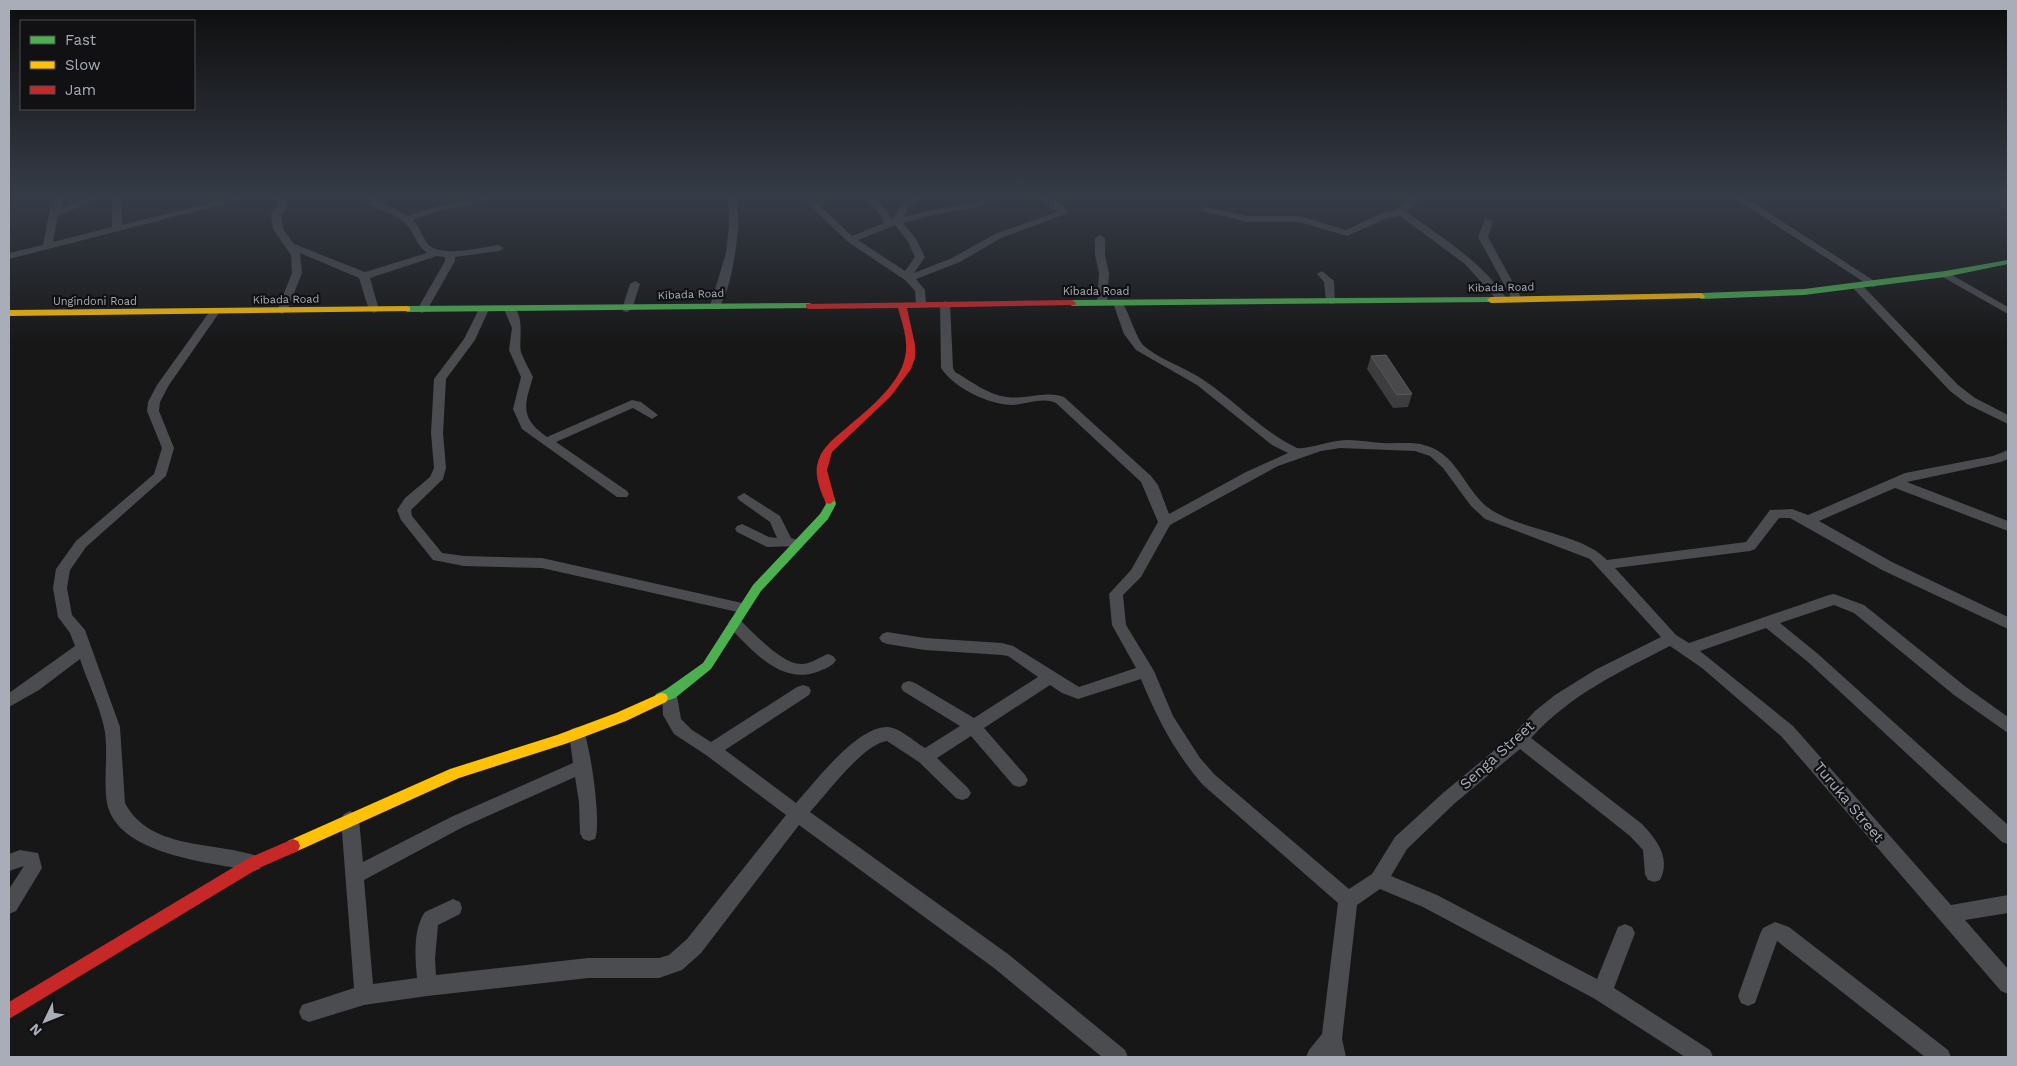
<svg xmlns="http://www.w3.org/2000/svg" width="2017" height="1066" viewBox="0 0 2017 1066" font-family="'Work Sans',sans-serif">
	<rect width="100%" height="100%" fill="#171717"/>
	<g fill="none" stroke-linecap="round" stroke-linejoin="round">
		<g fill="#4b4c50" fill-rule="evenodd">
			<path d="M56 196H66L61 208 90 196H104L58 216 53 242 112 227V196H122V225L238 196H255L9 259V253L43 245 49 214Z"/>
			<path d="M267 196H280L286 200 287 208 281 215 283 229 294 244 365 272 427 253C416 245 415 233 406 224 393 211 372 209 358 196H370L408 216C440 205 473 196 508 196L439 211 413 220C420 227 422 236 427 243 439 259 482 247 499 245L504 248 499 251 455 257V261L427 310 422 313 417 310 445 261V257L437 256 370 278 379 310 374 313 369 310 359 278 300 253 302 273 287 311 282 314 277 311 292 273 291 255 273 229 271 214 277 207V201Z"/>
			<path d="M728 196H739L736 199C737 208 739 217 738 226 738 240 729 306 715 309L710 306 726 253 729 225Z"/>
			<path d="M800 196H810L852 236 884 223 883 218 864 196H874L893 220C901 202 904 196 926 196L909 206 904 217C926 211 948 207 971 203 983 201 992 196 1006 196L978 207 933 215 903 223 916 239 925 257 914 273 952 258 995 234 1057 212 1035 196C1050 196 1060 201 1068 213L1001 238 960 262 916 279 925 290 926 304 921 307 916 304 915 291 905 280 848 242ZM895 225 907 240 915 257 905 271 858 240Z"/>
			<path d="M1406 196H1416L1420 200 1406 212C1443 238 1481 261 1507 299L1506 301H1498L1465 264 1400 216 1387 218 1347 236 1299 222H1247L1200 210 1205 207 1247 216H1300L1346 230 1382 213 1396 211 1410 200Z"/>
			<path d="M1731 196H1743L1879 284 1874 287 1870 286Z"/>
			<path d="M1485 219 1493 221 1488 237 1522 299 1521 301 1517 302 1512 299 1478 237Z"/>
			<path d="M1100 235 1105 238V255L1109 273 1107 303 1102 306 1097 303 1099 273 1095 255V238Z"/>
			<path d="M1322 271 1334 281 1335 303 1331 304 1326 301 1324 282 1317 274Z"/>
			<path d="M1945 271 2008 307V314L1941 276 1940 274Z"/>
			<path d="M635 281 640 284 632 309 627 312 623 311 622 309 630 284Z"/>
			<path d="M1857 283 1861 284 1958 385 1975 398 2008 415V424L1967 404 1950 391 1853 288 1852 286Z"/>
			<path d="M1118 300C1127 302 1134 335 1143 345 1156 358 1189 369 1205 381 1236 402 1262 431 1297 448 1302 450 1329 442 1337 441 1352 438 1367 442 1382 443 1395 444 1407 442 1420 444 1459 451 1463 492 1493 511 1525 531 1583 534 1607 560L1746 542 1770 510 1792 509 1808 515 1905 473 1993 456 2008 450V459L2001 462 1907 482 2008 521V531L1895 488 1819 521 1892 562 2008 617V629L1882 570 1790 518H1779L1755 549 1750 551 1615 568 1676 635 1689 643 1829 595 1834 594 1864 605 1966 687 2008 717V733L1954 695 1854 613 1834 605 1780 623 1818 654 2008 825V844L2002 842 1808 662 1766 628 1700 651 1793 726 1951 905 2008 895V913L1965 920 2008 969V994L2001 991 1781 736 1702 668 1670 646C1619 672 1570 695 1531 738L1642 824C1657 840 1671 858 1660 880L1654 882 1648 880 1645 874 1643 850 1630 836 1520 749 1455 803 1407 849 1391 876 1437 895 1597 979 1618 927 1625 924 1632 927 1635 933 1614 988 1710 1050 1713 1057H1685L1595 999 1423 907 1380 889 1357 905 1342 1039 1346 1057H1306L1309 1050 1322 1034 1338 903 1203 785C1175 753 1157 718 1141 679L1078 699 1062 693 1050 685 984 728 1025 775 1028 780 1025 785 1019 787 1013 785 971 736 937 758 968 788 971 793 968 798 962 800 956 798 919 762 887 741C864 743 826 795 810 812L1008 954 1125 1050 1128 1057H1102L994 968 799 825 701 953 682 970 659 978H588L427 996 364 1005 309 1022 302 1019 299 1012 302 1005 354 988 341 819 344 814 350 811 356 814 359 819 363 862 451 817 573 763 569 734 571 729 577 727 583 729C590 744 602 824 595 839L589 841 583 839 580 833 579 802 575 777 463 827 364 880 373 984 417 978C415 958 413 928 425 912L453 899 460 902 462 908 460 914 438 925 435 959 436 975 588 958H659L669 955 687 939 786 815 706 755 674 734 663 715 662 694 664 690 670 688 676 690 681 719 692 730 711 742 797 687 803 685 809 687 811 691 809 695 725 750 796 803C816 781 857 726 888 727 900 728 915 742 925 748L960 726 903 691 901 687 903 683 909 681 915 683 974 718 1038 677 1008 656 1002 655 925 650 887 644 882 642 879 638 882 634 887 632 925 638 1002 643 1013 646 1079 687 1136 668 1112 625 1109 594 1131 570 1158 522 1141 482 1056 403C1042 397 1027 404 1013 405 989 405 954 388 941 368L940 304 945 301 950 304 953 368 955 372C971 381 988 395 1007 397 1027 400 1044 390 1064 397L1151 476 1158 485 1169 514 1246 472 1288 453 1272 445 1197 385 1136 350 1124 334 1113 303ZM1340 448 1415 451 1430 456 1443 468 1471 506 1485 519 1590 559 1661 637 1595 670 1555 695 1535 711 1514 734 1443 793 1395 837 1372 874 1349 889 1215 775 1200 758 1173 716 1154 671 1126 625 1123 595 1141 577 1170 525 1278 466 1321 451Z"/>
			<path d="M484 306 489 309 475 340 446 379 443 433 446 468 443 479 411 510 412 516 442 553 464 556 542 558 742 603 747 604 749 608 747 612 742 613 542 568 464 566 433 560 401 520 397 510 405 498 430 477 434 468 431 433 434 379 464 339 479 309Z"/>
			<path d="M509 306C527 310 518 342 521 352 524 360 529 369 533 377 524 406 520 418 547 437L632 400 641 402 658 415 652 419 633 408 556 442 627 491 629 494 627 497H617L522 429 513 409 521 377 509 350 512 328 504 309Z"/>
			<path d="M214 310 219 313 169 385 160 402 159 411 174 448 166 476 86 547 70 570 67 588 72 615 85 630 120 727 125 803C150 851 216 841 260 857L263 863 260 869 254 871C212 863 117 855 107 803 103 778 109 751 104 727 99 704 87 681 80 659L39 690 9 707V693L75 646 70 633 58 617 53 588 56 569 76 541 154 474 162 448 147 411 148 402 157 385 210 311Z"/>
			<path d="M744 493 780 516 791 538 798 540 800 543 798 546 767 547 737 532 735 529 737 526 742 524 769 537 777 538 770 522 739 500 737 497Z"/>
			<path d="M735 618 740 620C754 633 783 666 803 664 812 663 820 657 828 654L833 656 836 660C832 667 824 669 817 672 781 685 753 651 730 628L728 624 730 620Z"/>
			<path d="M20 850 38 853 42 868 16 911 9 914V889L24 866 9 871V854Z"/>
			<path d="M1775 922 1789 927 1948 1050 1951 1057H1925L1777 941 1755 1003 1748 1006 1741 1003 1738 996 1760 934 1763 928Z"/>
		</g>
		<g fill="#4caf50" fill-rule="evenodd">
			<path d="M2008 260V264L1945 277 1804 295 1701 299 1697 296 1701 293 1804 289 1945 271Z"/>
			<path d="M1491 297 1494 298V302L1072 306 1068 303 1072 300Z"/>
			<path d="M809 303 812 304V308L407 312 403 309 407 306Z"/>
			<path d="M830 496 834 497 836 504 828 519 761 591 711 669 675 698 661 703 656 702 654 698 656 694 665 690 703 663 753 585 820 514 826 504 825 500Z"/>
		</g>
		<g fill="#ffc107" fill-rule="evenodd">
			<path d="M1701 293 1705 296 1704 298 1491 303 1487 300 1491 297Z"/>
			<path d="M407 306 410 307V311L9 316V310Z"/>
			<path d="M661 693 666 694 668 698 666 702 626 721 565 744 459 778 293 853 288 851 286 846 288 841 450 769 557 735 616 713Z"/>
		</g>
		<g fill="#c62828" fill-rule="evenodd">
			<path d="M1072 300 1076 303 1075 305 907 308 915 345V358L911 369 891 396 832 452 827 470 835 500 830 504 826 503C821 493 815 477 817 466 820 449 832 440 844 430 865 412 900 385 905 357 909 341 902 323 898 308L809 309 806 308V304Z"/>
			<path d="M293 839 298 841 300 846 298 851 259 868 9 1019V1002L249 858Z"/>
		</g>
	</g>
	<path fill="#3d3d3f" d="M1371 356 1412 394 1408 407 1393 408 1367 369Z"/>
	<path fill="#49494c" stroke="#58595d" d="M1386 355 1412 394 1397 395 1371 356Z"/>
	<linearGradient id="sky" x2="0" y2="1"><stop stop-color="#0d0d0d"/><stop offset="0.57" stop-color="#363c47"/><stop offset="1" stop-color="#363c47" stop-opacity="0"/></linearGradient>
	<rect width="2017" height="345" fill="url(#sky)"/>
	<g text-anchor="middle" stroke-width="4.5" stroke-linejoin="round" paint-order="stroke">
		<g font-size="11" fill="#a8adb8" stroke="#111113">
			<text transform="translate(1501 287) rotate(-1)" y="4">Kibada Road</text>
			<text x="1096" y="295">Kibada Road</text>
			<text transform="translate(691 294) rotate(-2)" y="4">Kibada Road</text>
			<text transform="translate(286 299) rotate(-1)" y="4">Kibada Road</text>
			<text x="95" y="305">Ungindoni Road</text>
		</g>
		<g font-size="15" fill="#a8adb8" stroke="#111113">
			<text transform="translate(1497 755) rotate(-42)" y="5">Senga Street</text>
			<text transform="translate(1849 802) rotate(50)" y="5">Turuka Street</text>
		</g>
	</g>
	<rect width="2017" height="1066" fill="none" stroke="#a8adb8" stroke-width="20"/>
	<rect x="20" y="20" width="175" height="90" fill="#111113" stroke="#4d4f55"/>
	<rect x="30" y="36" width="25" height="8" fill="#4caf50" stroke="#4d4f55"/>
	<text x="65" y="45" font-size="15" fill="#a8adb8">Fast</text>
	<rect x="30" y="61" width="25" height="8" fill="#ffc107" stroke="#4d4f55"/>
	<text x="65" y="70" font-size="15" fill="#a8adb8">Slow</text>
	<rect x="30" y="86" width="25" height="8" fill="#c62828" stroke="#4d4f55"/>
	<text x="65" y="95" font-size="15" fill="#a8adb8">Jam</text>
	<g transform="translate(45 1021) rotate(227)" stroke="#111113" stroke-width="4" paint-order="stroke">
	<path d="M0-4L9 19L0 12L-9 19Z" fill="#a8adb8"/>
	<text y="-8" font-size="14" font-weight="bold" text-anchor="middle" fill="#a8adb8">N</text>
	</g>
</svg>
